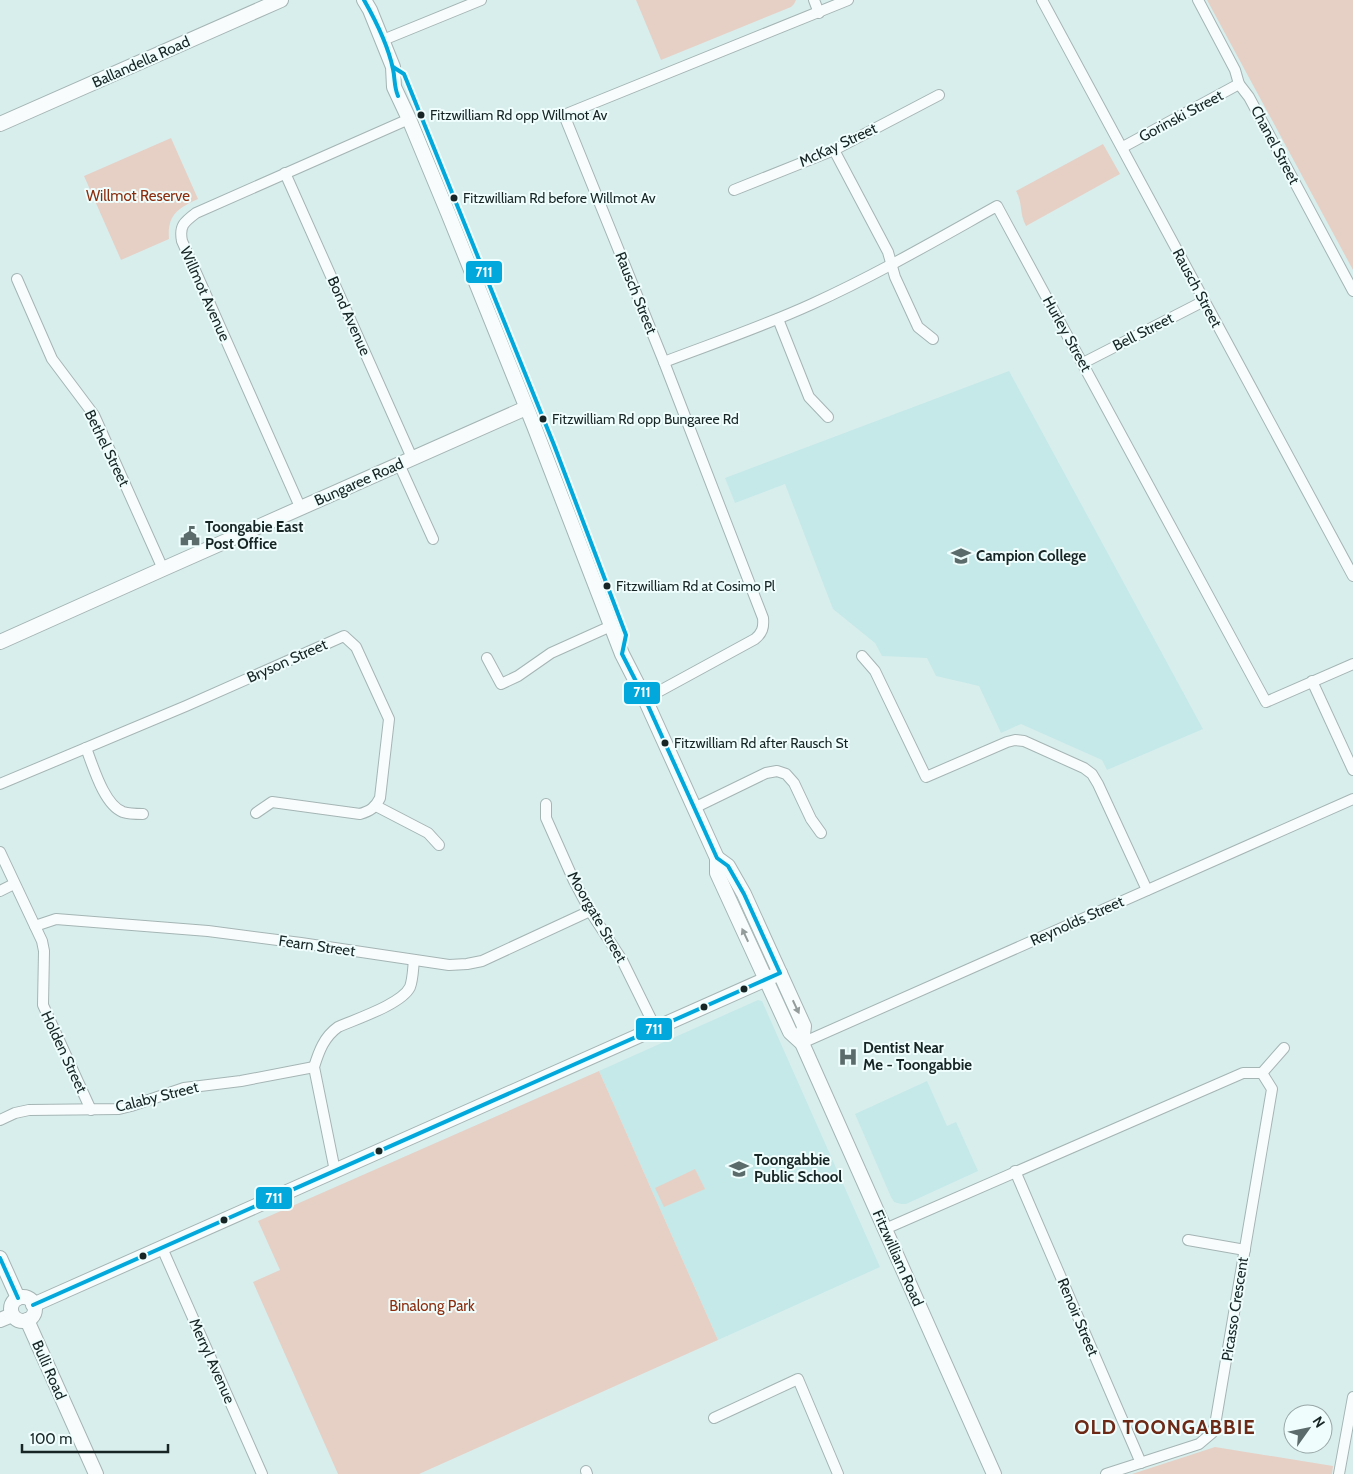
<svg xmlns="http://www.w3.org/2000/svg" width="1353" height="1474" viewBox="0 0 1353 1474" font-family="Cabin,sans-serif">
	<rect width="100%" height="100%" fill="#d8eeed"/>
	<g fill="#c5e9e8">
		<path d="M1009 371 1203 729 1107 770 1102 760 1021 724 1001 733 979 686 936 676 927 658 882 656 875 643 833 609 785 484 735 503 725 478Z"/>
		<path d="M758 1000 762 1001 880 1267 718 1340 599 1071Z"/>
		<path d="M927 1081 947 1126 956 1122 978 1171 906 1204H901L894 1202 891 1197 855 1114Z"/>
	</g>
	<g fill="#e6d0c6">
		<path d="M636 0H796L794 4 791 7 661 60Z"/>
		<path d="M1207 0H1353V270Z"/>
		<path d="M171 138 198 199C178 208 167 215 169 239L121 260 84 176Z"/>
		<path d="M1103 144 1120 174 1026 226C1019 213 1023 203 1016 191Z"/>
		<path d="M599 1071 718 1340 419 1474H338L253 1282 280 1270 258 1221Z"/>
		<path d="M695 1169 705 1189 664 1207 655 1188Z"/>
		<path d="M1215 1447 1333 1466 1332 1474H1132Z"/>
	</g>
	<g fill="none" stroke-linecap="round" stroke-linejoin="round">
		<defs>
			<g id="street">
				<path d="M814 0 819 13"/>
				<path d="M1042 0C1147 191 1249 384 1353 576"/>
				<path d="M1198 0 1235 70 1239 84 1249 97 1353 291"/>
				<path d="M383 40 481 0"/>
				<path d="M1123 147 1239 84"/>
				<path d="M834 150 888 252 895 277 918 327 933 339"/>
				<path d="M285 173 412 458"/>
				<path d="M734 190 834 150 939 95"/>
				<path d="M17 279 52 359 94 415 163 569"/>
				<path d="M778 319 809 397 828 417"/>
				<path d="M664 362C714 343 764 326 812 304 876 275 936 240 997 206L1266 702 1353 664"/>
				<path d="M1083 363 1204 301"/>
				<path d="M399 464 433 539"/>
				<path d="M301 509 182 241C179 226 184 222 196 213L409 119"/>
				<path d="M862 656 875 671 926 777 1007 742 1015 740 1024 741 1084 768 1092 774 1098 784 1147 890"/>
				<path d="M487 658 501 684 518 676 551 653 611 626"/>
				<path d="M1312 681 1353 770"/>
				<path d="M645 699 755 639C762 633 764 628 763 618L664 362 564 115 848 0"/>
				<path d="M86 748C93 766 104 805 123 812 129 814 137 814 143 814"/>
				<path d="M0 784 186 706 344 636 356 647 389 719 380 798C375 808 370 811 360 814L272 802 256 813"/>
				<path d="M546 804V818L574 881 590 911 622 960 656 1029"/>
				<path d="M376 806 428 833 439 845"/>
				<path d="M694 808 766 773 777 771 786 774 794 783 811 819 821 833"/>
				<path d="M0 852 42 941 44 951 43 1005 91 1110"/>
				<path d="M0 891 14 884"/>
				<path d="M35 926 56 919 208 931 301 943 449 965 467 964 482 961 590 911"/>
				<path d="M802 1043 1353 799"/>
				<path d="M1262 1073 1284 1048"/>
				<path d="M0 1120 15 1113 29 1110 119 1109 131 1106 184 1088 241 1081 314 1067"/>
				<path d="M335 1171 314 1067C319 1051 324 1037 338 1027 356 1019 402 1004 410 987 413 979 413 968 414 960"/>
				<path d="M1015 1171 1141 1463"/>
				<path d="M885 1229 1243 1073H1262L1272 1089 1215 1425 1212 1433 1199 1444 1106 1474"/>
				<path d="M1188 1240 1245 1250"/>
				<path d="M162 1248 262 1474"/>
				<path d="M714 1418 798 1379 838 1474"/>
				<path d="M586 1471 587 1474"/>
				<path d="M1339 1474 1353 1397"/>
			</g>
			<g id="secondary">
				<path d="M364 0 370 10 393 67 394 87 409 119 448 213 534 426 622 654 645 699 717 858V873L790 1032 802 1043 994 1474"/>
				<path d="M0 124 281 0"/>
				<path d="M0 642 163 569 526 408"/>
				<path d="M717 858 728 866 744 894 804 1026 802 1043"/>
				<path d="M0 1258 18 1298"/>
				<circle cx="23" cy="1309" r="12"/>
				<path d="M33 1305 780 973"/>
				<path d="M0 1320 12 1315"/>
				<path d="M27 1320 96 1474"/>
			</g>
		</defs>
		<use href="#street" stroke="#a4b5b4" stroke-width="12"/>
		<use href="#secondary" stroke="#a4b5b4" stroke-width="16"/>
		<use href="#street" stroke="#f9fcfc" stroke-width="10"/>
		<use href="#secondary" stroke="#f9fcfc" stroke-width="14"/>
		<defs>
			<g id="bus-1">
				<path d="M364 0C376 21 388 45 393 69 395 78 394 87 398 96"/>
				<path d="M0 1258 18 1298"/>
				<path d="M33 1305 780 973 744 894 728 866 717 858 645 699 622 654 626 635 554 445 404 74 393 67"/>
			</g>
		</defs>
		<use href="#bus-1" stroke="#effefd" stroke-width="8"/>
		<use href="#bus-1" stroke="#02a7db" stroke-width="4"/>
	</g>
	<defs><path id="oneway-solid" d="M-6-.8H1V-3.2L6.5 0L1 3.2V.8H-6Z" transform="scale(1.25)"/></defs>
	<g fill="#939b9b">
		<use href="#oneway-solid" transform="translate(745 935) rotate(-115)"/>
		<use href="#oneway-solid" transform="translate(796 1007) rotate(65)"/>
	</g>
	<defs>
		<symbol id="civic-bare" viewBox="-9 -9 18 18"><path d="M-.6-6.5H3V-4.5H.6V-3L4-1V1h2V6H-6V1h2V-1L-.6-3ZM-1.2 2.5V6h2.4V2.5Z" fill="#5b6b6b" stroke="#effefd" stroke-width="2.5" paint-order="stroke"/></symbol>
		<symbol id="school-bare" viewBox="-9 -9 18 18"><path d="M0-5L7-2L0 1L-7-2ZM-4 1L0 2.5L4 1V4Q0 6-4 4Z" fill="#5b6b6b" stroke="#effefd" stroke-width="2.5" paint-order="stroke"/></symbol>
		<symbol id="hospital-bare" viewBox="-9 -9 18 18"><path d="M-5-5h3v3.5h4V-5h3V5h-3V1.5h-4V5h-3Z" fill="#5b6b6b" stroke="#effefd" stroke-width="2.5" paint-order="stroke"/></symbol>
	</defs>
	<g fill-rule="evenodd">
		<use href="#civic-bare" x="176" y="522" width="28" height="28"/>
		<use href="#school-bare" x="947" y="542" width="28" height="28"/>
		<use href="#hospital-bare" x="834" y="1043" width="28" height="28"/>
		<use href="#school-bare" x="725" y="1155" width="28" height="28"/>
	</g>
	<g fill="#172525" stroke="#effefd" stroke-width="2">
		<circle cx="421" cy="115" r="4.5"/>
		<circle cx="454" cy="198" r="4.5"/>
		<circle cx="543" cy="419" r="4.5"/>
		<circle cx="607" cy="586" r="4.5"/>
		<circle cx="665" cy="743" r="4.5"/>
		<circle cx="744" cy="989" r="4.5"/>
		<circle cx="704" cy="1007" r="4.5"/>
		<circle cx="379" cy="1151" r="4.5"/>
		<circle cx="224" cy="1220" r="4.5"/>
		<circle cx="143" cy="1256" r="4.5"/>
	</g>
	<g text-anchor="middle" stroke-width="4" stroke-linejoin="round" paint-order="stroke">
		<g font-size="14" fill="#172525" stroke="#effefd" text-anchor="start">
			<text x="430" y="120">Fitzwilliam Rd opp Willmot Av</text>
			<text x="463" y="203">Fitzwilliam Rd before Willmot Av</text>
			<text x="552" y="424">Fitzwilliam Rd opp Bungaree Rd</text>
			<text x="616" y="591">Fitzwilliam Rd at Cosimo Pl</text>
			<text x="674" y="748">Fitzwilliam Rd after Rausch St</text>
		</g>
		<g font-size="15" fill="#172525" stroke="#effefd">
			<text transform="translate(141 62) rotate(-24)" y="5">Ballandella Road</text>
			<text transform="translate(1181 116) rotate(-28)" y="5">Gorinski Street</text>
			<text transform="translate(838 145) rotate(-25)" y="5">McKay Street</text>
			<text transform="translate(1275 145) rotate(62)" y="5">Chanel Street</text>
			<text transform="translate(1197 288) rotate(62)" y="5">Rausch Street</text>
			<text transform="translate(636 293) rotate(68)" y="5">Rausch Street</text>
			<text transform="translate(205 294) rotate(66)" y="5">Willmot Avenue</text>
			<text transform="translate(349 316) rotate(66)" y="5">Bond Avenue</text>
			<text transform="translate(1143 332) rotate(-27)" y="5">Bell Street</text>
			<text transform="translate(1067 334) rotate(61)" y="5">Hurley Street</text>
			<text transform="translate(107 448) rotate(64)" y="5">Bethel Street</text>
			<text transform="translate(359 482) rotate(-24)" y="5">Bungaree Road</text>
			<text transform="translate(287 661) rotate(-24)" y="5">Bryson Street</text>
			<text transform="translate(597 917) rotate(60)" y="5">Moorgate Street</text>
			<text transform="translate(1077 921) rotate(-24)" y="5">Reynolds Street</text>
			<text transform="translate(317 946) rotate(8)" y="5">Fearn Street</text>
			<text transform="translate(64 1052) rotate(65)" y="5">Holden Street</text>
			<text transform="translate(157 1097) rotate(-14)" y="5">Calaby Street</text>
			<text transform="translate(898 1258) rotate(66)" y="5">Fitzwilliam Road</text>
			<text transform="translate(1235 1309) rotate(-81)" y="5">Picasso Crescent</text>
			<text transform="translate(1078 1317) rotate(67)" y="5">Renoir Street</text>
			<text transform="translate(212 1361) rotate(66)" y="5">Merryl Avenue</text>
			<text transform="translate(49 1370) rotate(66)" y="5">Bulli Road</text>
		</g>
		<g font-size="15" fill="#8c2c0d" stroke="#effefd">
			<text x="138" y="201">Willmot Reserve</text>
			<text x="432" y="1311">Binalong Park</text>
		</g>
		<g font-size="15" font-weight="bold" fill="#172525" stroke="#effefd" text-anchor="start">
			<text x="205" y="532">Toongabie East<tspan x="205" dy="17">Post Office</tspan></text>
			<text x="976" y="561">Campion College</text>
			<text x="863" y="1053">Dentist Near<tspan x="863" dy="17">Me - Toongabbie</tspan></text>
			<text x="754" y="1165">Toongabbie<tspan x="754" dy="17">Public School</tspan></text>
		</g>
		<g font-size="20" font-weight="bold" letter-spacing="1" fill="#6c2916" stroke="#effefd">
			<text x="1165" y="1434">OLD TOONGABBIE</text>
		</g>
	</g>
	<g stroke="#effefd" stroke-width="2">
		<rect x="465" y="260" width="38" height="24" rx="5" fill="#02a7db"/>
		<rect x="623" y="681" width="38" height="24" rx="5" fill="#02a7db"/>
		<rect x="635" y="1017" width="38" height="24" rx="5" fill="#02a7db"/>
		<rect x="255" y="1186" width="38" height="24" rx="5" fill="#02a7db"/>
	</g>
	<g font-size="14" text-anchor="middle" font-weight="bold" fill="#fff">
		<text x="484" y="277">711</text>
		<text x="642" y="697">711</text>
		<text x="654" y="1034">711</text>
		<text x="274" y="1203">711</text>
	</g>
	<g transform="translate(1308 1429) rotate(57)"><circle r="24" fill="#effefd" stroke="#99a7a7"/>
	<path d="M0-4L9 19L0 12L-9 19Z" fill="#5b6b6b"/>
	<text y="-8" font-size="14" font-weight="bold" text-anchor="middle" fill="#172525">N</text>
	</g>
	<path d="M22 1444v8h146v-8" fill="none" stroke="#172525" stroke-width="2.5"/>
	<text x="30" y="1444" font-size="15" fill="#172525" stroke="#effefd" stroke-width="4" paint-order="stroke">100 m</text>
</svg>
